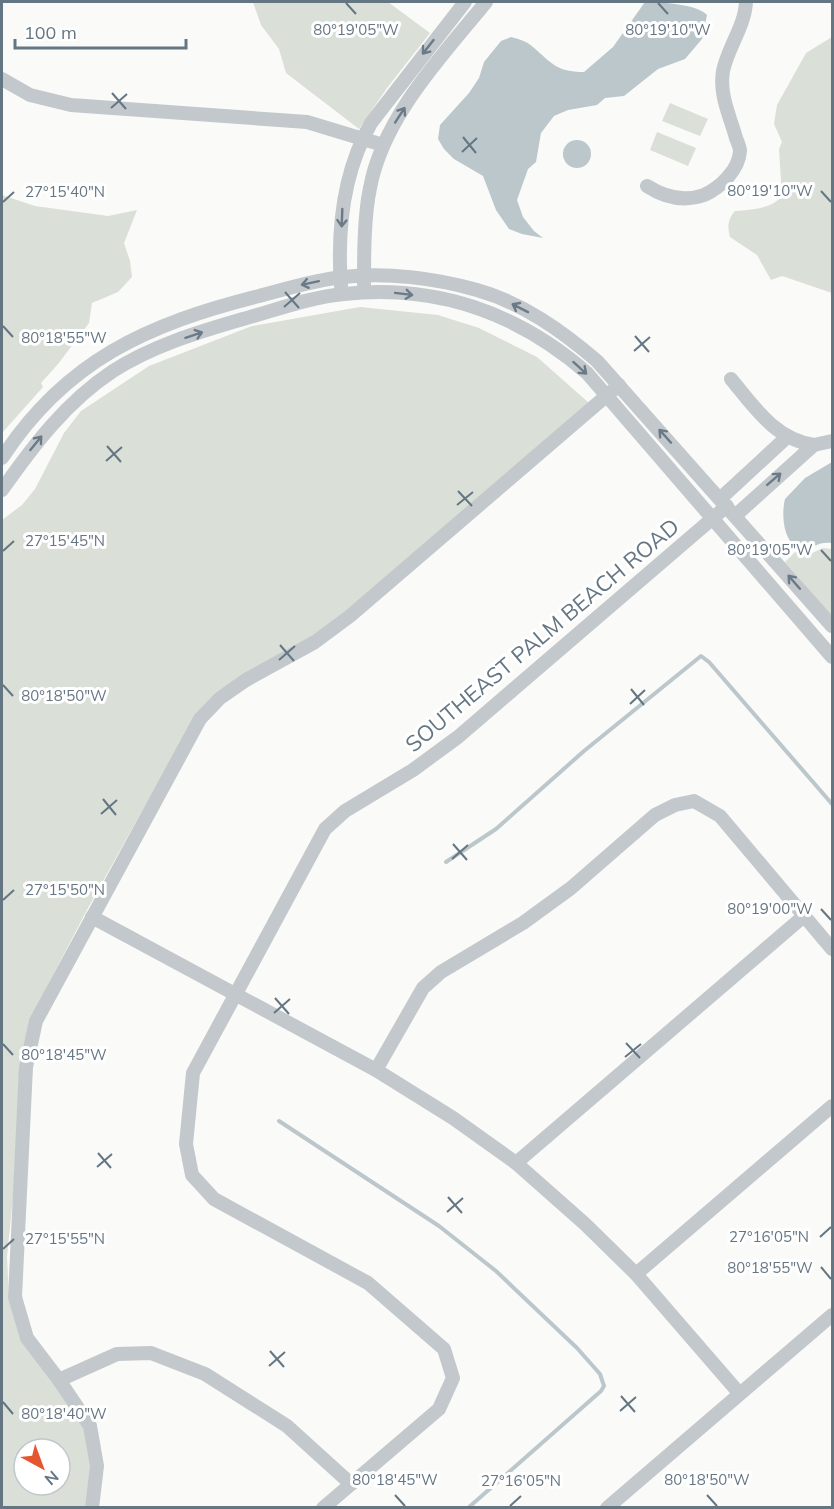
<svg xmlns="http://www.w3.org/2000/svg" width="834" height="1509" viewBox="0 0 834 1509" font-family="Mulish,sans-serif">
	<rect width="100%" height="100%" fill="#fafaf8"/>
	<g fill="#dadfd7" fill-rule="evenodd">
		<path d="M253 2H388L430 33 387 88 359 129 286 73 279 49 261 25Z"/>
		<path d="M832 37V293L782 276 771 280 757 255 730 237C727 226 728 219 735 211 750 210 772 209 782 196L779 149 782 142 774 124 777 105 806 53Z"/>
		<path d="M670 103 708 119 700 136 662 121Z"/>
		<path d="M657 132 696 148 688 166 650 150Z"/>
		<path d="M2 195 35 206 108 216 137 210 124 243 130 261 132 277 118 292 92 303 89 323 58 364 41 383 43 387 2 433Z"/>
		<path d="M360 307 438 315 479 328 537 357 589 403 346 611 312 636 242 675 216 692 196 714 88 908 31 1017 7 1257 9 1299 54 1383 84 1428 91 1465 86 1507 2 1508V520L22 505 35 489 64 433 81 411 149 366 252 326ZM24 1449H60V1485H24Z"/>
		<path d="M823 548 832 549V617L785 562 795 552 808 555Z"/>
	</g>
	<g fill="#bbc7cb">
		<path d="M645 2C660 2 697 4 707 15L702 39 685 59 658 69 624 96 605 98 597 105 568 110 554 116 541 133 536 162 528 169 517 200 523 217 534 231 543 238 522 234 509 229 496 210 483 176 454 159 444 149 438 139 440 125 469 93 479 78 484 62 501 41 511 37C518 39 527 41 533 47 552 63 556 72 584 72L613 47Z"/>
		<circle cx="577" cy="154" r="14"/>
		<path d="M832 462V543C818 541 815 548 804 548 783 548 781 514 785 499L805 478Z"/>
	</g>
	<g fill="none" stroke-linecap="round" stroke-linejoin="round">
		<g stroke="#bbc7cb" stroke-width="4">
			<path d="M446 862 496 829 584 751 701 656 709 662 832 804"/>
			<path d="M279 1121 439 1226 496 1271 577 1348 600 1374 604 1386 601 1391 468 1508"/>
		</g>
		<g stroke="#c3c8cc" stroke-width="14">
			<path d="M2 79 30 95 71 105 307 122 383 145"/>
			<path d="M647 186C664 197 684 202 704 195 720 188 739 170 740 151 740 147 737 141 736 138 730 116 719 95 723 71 728 47 745 26 746 2"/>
			<path d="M364 285C364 255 364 216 370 188 383 117 442 56 486 2"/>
			<path d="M341 286C337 230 343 172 371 123L465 2"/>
			<path d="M731 379C755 408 775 439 814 445"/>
			<path d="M2 458C66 360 148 324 259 296 286 289 314 280 343 277 386 272 435 278 477 290 523 303 562 331 597 361L832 626"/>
			<path d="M2 490C33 446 66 402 113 371 152 346 198 332 243 319 276 310 310 297 344 294 436 284 518 313 587 373L832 657"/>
			<path d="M721 498 787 437"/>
			<path d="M736 515 806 452 814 445 832 441"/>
			<path d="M92 917 376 1070 453 1118 516 1163 585 1224 636 1274 739 1393"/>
			<path d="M376 1070 423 988 441 972 523 923 571 888 655 815 675 805 694 801 720 816 832 949"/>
			<path d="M516 1163 804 916"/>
			<path d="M636 1274 832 1106"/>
			<path d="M59 1380 117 1354 151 1353 205 1374 287 1426 351 1484"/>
			<path d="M92 1508 97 1466 90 1426 59 1380 27 1338 15 1297 26 1067 36 1021 200 719 220 698 246 680 315 642 350 616 619 385"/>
			<path d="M323 1508 439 1409 453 1378 444 1349 368 1283 214 1199 192 1175 186 1144 193 1073 325 829 345 811 413 770 458 737 727 506"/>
			<path d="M607 1508 832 1315"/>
		</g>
	</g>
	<defs><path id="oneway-shaft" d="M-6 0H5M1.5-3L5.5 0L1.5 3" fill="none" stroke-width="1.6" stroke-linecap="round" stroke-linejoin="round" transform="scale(1.5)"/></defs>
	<g stroke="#6a7a87">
		<use href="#oneway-shaft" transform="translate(428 47) rotate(128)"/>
		<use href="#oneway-shaft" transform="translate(400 115) rotate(-57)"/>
		<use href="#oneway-shaft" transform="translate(342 218) rotate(92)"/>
		<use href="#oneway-shaft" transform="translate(310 283) rotate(168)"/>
		<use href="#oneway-shaft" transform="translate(404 294) rotate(7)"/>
		<use href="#oneway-shaft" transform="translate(520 308) rotate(-153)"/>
		<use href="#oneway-shaft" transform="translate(194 335) rotate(-18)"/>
		<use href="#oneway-shaft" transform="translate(580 368) rotate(42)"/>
		<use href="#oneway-shaft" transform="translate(665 436) rotate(-132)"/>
		<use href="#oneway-shaft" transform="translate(36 443) rotate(-51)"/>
		<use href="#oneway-shaft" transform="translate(774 479) rotate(-41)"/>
		<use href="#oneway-shaft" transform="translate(794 582) rotate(-131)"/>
	</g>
	<path fill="none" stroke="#657683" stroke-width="2" d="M346 3 356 14M658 3 668 14M112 93 126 109M111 108 127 94M463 137 476 153M462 152 477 138M821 191 831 202M3 202 14 192M285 292 299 308M284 307 300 293M3 326 13 337M635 336 649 352M634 351 650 337M107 446 121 462M106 461 122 447M458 491 472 506M457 505 473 492M821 550 831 561M3 551 14 541M280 645 294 661M279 660 295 646M3 685 13 696M631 689 644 705M630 704 645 690M103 799 116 815M101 814 117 800M453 844 467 860M452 859 468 845M3 900 14 890M821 909 831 920M275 998 289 1014M274 1013 290 999M626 1043 640 1058M3 1044 13 1055M625 1057 641 1044M98 1153 111 1168M97 1167 112 1154M448 1197 462 1213M447 1212 463 1198M820 1237 831 1227M3 1249 14 1239M821 1267 831 1279M270 1351 284 1367M269 1366 285 1352M621 1396 635 1412M3 1402 13 1414M620 1411 636 1397M395 1495 405 1506M707 1495 717 1506M510 1506 521 1496"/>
	<g text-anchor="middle" stroke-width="6" stroke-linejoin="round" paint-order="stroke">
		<g font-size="22" fill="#657683" stroke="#fff">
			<text transform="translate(542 635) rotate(-40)" y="8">SOUTHEAST PALM BEACH ROAD</text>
		</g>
	</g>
	<g font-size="15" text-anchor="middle" fill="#657683" stroke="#fff" stroke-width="6" stroke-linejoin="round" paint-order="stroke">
		<text x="356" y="35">80°19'05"W</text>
		<text x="668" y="35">80°19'10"W</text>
		<text x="770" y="196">80°19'10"W</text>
		<text x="65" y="197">27°15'40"N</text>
		<text x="64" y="343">80°18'55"W</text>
		<text x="65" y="546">27°15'45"N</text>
		<text x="770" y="555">80°19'05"W</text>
		<text x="64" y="701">80°18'50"W</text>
		<text x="65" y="895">27°15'50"N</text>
		<text x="770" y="914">80°19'00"W</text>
		<text x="64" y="1060">80°18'45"W</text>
		<text x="769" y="1242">27°16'05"N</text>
		<text x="65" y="1244">27°15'55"N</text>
		<text x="770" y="1273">80°18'55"W</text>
		<text x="64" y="1419">80°18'40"W</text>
		<text x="395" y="1485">80°18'45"W</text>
		<text x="707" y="1485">80°18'50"W</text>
		<text x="521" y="1486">27°16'05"N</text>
	</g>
	<rect width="834" height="1509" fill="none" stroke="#657683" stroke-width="6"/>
	<g transform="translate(42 1467) rotate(139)"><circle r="28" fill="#ffffff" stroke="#c1c8cd" stroke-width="1.5"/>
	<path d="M0-4.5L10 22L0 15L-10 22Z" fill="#e4572e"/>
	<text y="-9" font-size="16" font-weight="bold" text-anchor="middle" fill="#657683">N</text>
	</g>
	<path d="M15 39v9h171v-9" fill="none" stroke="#657683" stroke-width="3"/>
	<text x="24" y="39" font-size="18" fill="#657683" stroke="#ffffff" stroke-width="4.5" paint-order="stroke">100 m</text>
</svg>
